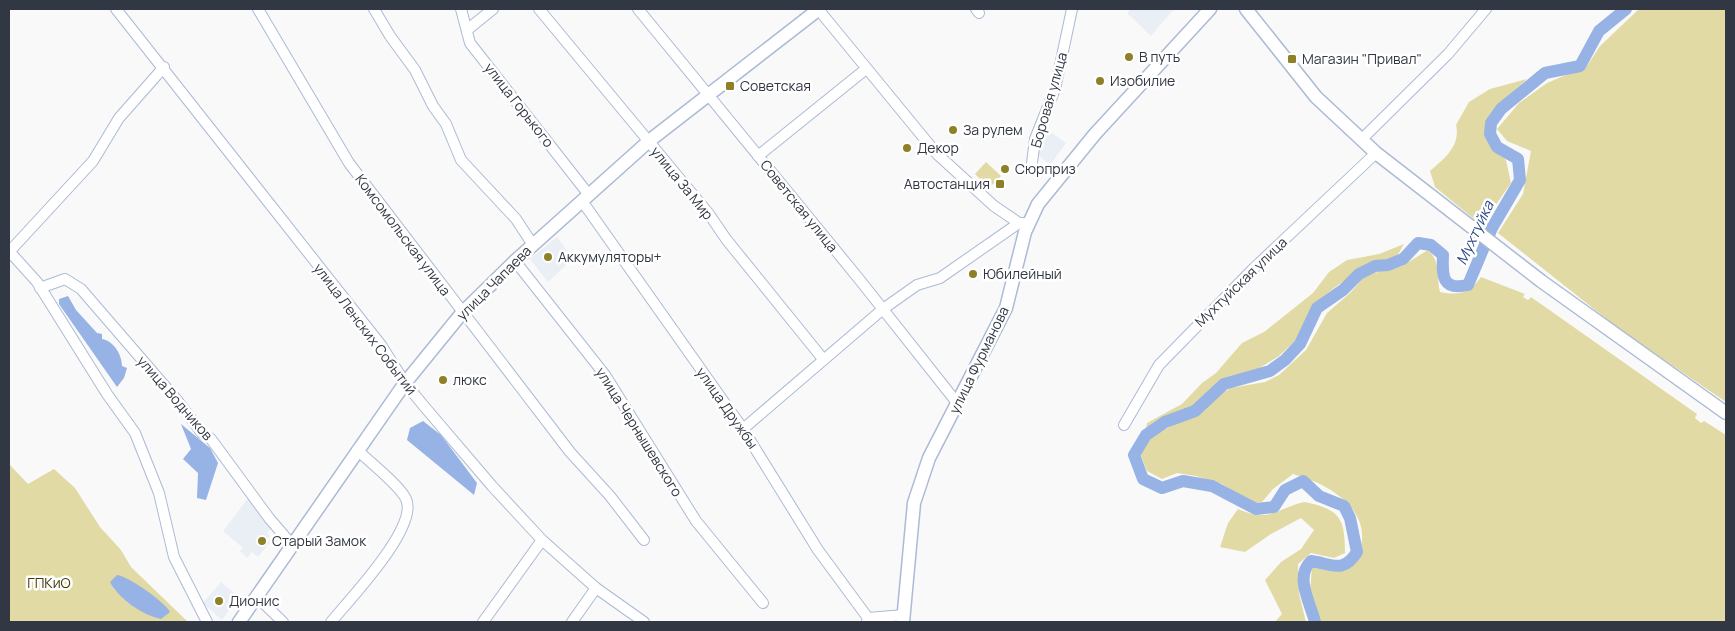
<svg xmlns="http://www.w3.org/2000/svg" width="1735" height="631" viewBox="0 0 1735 631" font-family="Manrope,sans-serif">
	<rect width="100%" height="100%" fill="#f9f9f9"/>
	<g fill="#eaeef5">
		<path d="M1131 9H1174L1151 36 1127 13Z"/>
		<path d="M1048 130 1066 143 1050 165 1036 153 1038 144Z"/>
		<path d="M557 237 573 259 548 282 530 259Z"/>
		<path d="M249 497 272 527 267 533 270 536 267 539 270 542 258 557 252 552 247 558 240 551 243 548 223 531Z"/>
		<path d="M221 582 239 597 222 620 203 603Z"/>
	</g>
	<g fill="#e2daa5" fill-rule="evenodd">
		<path d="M1639 9H1726V402L1623 332 1498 233 1523 194 1531 151 1507 141 1497 129 1519 103 1547 83 1587 66 1600 46Z"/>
		<path d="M1527 79 1500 104 1485 135 1506 160 1511 183 1488 216 1474 219 1435 187 1430 171C1444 159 1461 146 1456 125L1469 102 1490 89Z"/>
		<path d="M986 162 1001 176 989 188 975 174Z"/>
		<path d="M1404 244 1396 258 1376 262 1361 268 1329 292 1312 307 1298 338 1279 356 1258 369 1227 377 1191 407 1146 430 1147 423 1182 404 1202 383 1216 373 1242 343 1264 332 1313 293 1329 272 1347 260 1379 254Z"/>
		<path d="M1428 250C1441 261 1436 277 1440 292 1459 296 1470 293 1481 277L1525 294 1523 297 1528 300 1531 297 1697 414 1695 418 1701 423 1704 421 1726 435V622H1320L1310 594 1312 566C1325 566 1338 572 1350 567 1358 563 1359 555 1361 547 1370 507 1326 483 1293 474L1273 489 1262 502 1252 503 1222 484 1196 476 1177 473 1162 479 1147 471 1140 454 1150 437 1203 410 1215 397 1231 388 1265 382 1279 375 1306 350 1327 313 1350 293 1366 275 1402 266Z"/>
		<path d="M9 464 28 484 54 469 75 488 100 527 121 550 131 567 188 622H9ZM134 583 163 604 154 617 134 607 114 589Z"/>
		<path d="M1304 502C1340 509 1345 518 1345 553L1334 558 1311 553 1298 564 1299 594 1306 622H1275L1282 614 1265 580 1281 562 1301 549 1314 530 1301 518 1271 534 1245 552 1220 547 1228 523 1238 509C1270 523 1275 509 1304 502Z"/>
	</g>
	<g fill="#97b2e4">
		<path d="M68 296 76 310 97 333 102 334V339C114 341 122 355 122 366L127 368 124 378 117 387 59 304V299Z"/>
		<path d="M423 421 441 435 477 483 474 495 407 440 410 428Z"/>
		<path d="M181 424 210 448 218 463 206 500 197 498 198 473 183 459 191 449Z"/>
		<path d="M117 575C128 576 165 602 170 612L161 619C142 615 119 599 110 582Z"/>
	</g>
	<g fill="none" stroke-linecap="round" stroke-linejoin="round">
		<path stroke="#97b2e4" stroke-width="12" d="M1315 622C1311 604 1294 577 1311 561 1333 564 1343 574 1357 552L1350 518 1344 506 1319 496 1303 481 1285 490 1274 507 1256 509 1212 486 1183 481 1162 488 1143 479 1134 455 1146 435 1165 422 1195 411 1224 384 1270 371 1285 360 1300 344 1317 308 1343 290 1359 274 1375 266 1388 265 1403 259 1418 243 1431 245 1443 255C1442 276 1442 291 1468 285L1492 228 1520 180 1518 159 1497 147 1490 134 1491 123 1501 109 1545 73 1580 66 1599 31 1626 9"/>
		<defs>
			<g id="minor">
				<path d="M116 9 381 345 405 383 423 405 492 486 542 540 596 588 644 622"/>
				<path d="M258 9 349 163 570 452 610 496 644 540"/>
				<path d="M374 9 390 36 415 70 433 106 446 124 461 160 516 219 533 245"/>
				<path d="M461 9 470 43 589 195"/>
				<path d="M539 9 709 214 726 239 823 359"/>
				<path d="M638 9 859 279 958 404"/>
				<path d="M818 9 937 154 994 206 1019 223H1025"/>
				<path d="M976 9 979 13"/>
				<path d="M467 30 493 9"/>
				<path d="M1361 140 1448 54 1486 9"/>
				<path d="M758 156 866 69"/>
				<path d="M1032 163 1035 139 1055 89 1072 9"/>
				<path d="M582 201 743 429 818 550 868 618"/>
				<path d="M9 251 37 282 107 394 135 433 159 493 174 557 207 622"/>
				<path d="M9 252 93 161 119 118 164 67"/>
				<path d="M515 261 605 375 696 521 763 603"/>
				<path d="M40 288 65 279 81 289 176 399 202 433 211 439 269 518 293 546"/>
				<path d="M1124 425 1159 365 1254 268 1376 153"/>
				<path d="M743 429 883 309 917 285 940 278 1019 223"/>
				<path d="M258 598 283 622"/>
				<path d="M331 622C350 599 419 527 406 499 401 487 368 460 357 450"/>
				<path d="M483 622 542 540"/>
				<path d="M572 622 596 588"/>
				<path d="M867 622 868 618 904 615"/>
			</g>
			<g id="major">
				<path d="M1246 9 1316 97 1376 153 1541 281 1726 413"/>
				<path d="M239 622 405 383 462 313 515 261 649 141 819 9"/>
				<path d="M903 622 914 503 929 458 1006 308 1025 232 1038 204 1095 134 1210 9"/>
			</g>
		</defs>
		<use href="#minor" stroke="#abbad5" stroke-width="12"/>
		<use href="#major" stroke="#abbad5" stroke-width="15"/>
		<use href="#minor" stroke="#fff" stroke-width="10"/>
		<use href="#major" stroke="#fff" stroke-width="12"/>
	</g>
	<g fill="#8d8027" stroke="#fff" stroke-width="2">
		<circle cx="1129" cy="57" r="5"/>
		<rect x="1287" y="54" width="10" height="10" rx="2.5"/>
		<circle cx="1100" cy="81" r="5"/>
		<rect x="725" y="81" width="10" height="10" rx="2.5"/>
		<circle cx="953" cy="130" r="5"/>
		<circle cx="907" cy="148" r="5"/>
		<circle cx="1005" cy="169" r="5"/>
		<rect x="995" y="179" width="10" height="10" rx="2.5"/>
		<circle cx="548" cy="257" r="5"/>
		<circle cx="973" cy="274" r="5"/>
		<circle cx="443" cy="380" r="5"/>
		<circle cx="262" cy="541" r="5"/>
		<circle cx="219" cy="601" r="5"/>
	</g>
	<g text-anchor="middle" stroke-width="5" stroke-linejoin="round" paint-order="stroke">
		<g font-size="14" fill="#323843" stroke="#fff" text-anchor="start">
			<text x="1139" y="62">В путь</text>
			<text x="1302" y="64">Магазин "Привал"</text>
			<text x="1110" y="86">Изобилие</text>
			<text x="740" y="91">Советская</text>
			<text x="963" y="135">За рулем</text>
			<text x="917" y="153">Декор</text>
			<text x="1015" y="174">Сюрприз</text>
			<text x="990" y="189" text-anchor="end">Автостанция</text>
			<text x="558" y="262">Аккумуляторы+</text>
			<text x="983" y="279">Юбилейный</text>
			<text x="453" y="385">люкс</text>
			<text x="272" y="546">Старый Замок</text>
			<text x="229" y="606">Дионис</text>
		</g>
		<g font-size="14" fill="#323843" stroke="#fff">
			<text transform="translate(1049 100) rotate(-74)" y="5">Боровая улица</text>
			<text transform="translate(519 105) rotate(52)" y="5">улица Горького</text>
			<text transform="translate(682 183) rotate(51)" y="5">улица За Мир</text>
			<text transform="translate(799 206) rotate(51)" y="5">Советская улица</text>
			<text transform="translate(403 235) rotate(53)" y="5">Комсомольская улица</text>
			<text transform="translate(1241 282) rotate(-44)" y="5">Мухтуйская улица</text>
			<text transform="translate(494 283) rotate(-45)" y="5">улица Чапаева</text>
			<text transform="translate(365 329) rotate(53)" y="5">улица Ленских Событий</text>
			<text transform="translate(979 360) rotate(-64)" y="5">улица Фурманова</text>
			<text transform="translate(175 398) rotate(49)" y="5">улица Водников</text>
			<text transform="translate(727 408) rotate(55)" y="5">улица Дружбы</text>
			<text transform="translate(639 432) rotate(58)" y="5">улица Чернышевского</text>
		</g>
		<g font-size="14" fill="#3f3807" stroke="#fff">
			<text x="49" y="588">ГПКиО</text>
		</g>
		<g font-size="15" font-style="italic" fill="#2b4986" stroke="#fff">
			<text transform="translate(1475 233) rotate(-65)" y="5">Мухтуйка</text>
		</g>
	</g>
	<rect width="1735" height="631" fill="none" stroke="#323843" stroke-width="20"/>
</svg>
